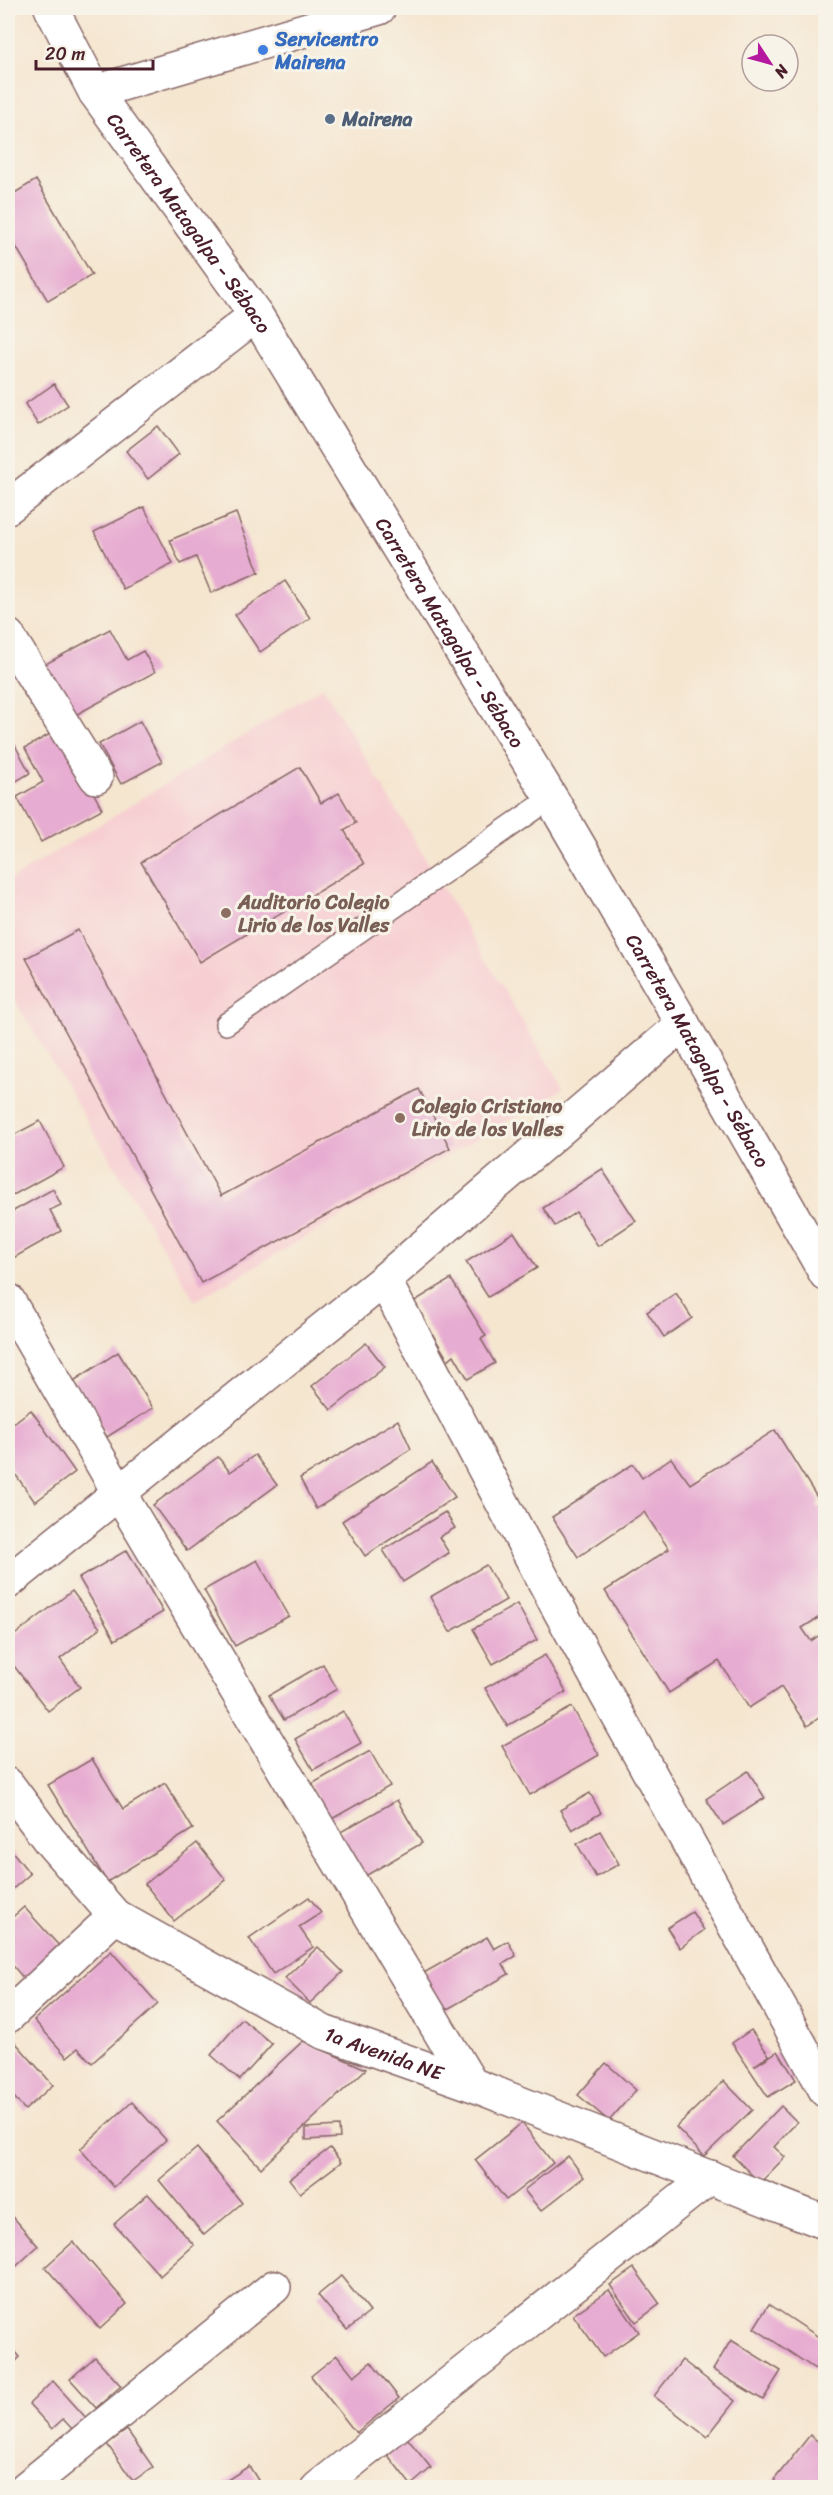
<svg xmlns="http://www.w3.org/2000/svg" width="833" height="2495" viewBox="0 0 833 2495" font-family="Sriracha,sans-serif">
	<rect width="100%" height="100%" fill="#f7f3e8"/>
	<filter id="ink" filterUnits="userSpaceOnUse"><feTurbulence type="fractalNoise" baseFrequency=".0167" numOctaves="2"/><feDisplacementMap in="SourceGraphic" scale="12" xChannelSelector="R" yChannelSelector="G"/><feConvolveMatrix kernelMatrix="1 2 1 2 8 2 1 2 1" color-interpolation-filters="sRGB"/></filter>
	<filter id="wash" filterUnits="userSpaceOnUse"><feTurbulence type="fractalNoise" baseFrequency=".008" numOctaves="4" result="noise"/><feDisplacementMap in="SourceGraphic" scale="24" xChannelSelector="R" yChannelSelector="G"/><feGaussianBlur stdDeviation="1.35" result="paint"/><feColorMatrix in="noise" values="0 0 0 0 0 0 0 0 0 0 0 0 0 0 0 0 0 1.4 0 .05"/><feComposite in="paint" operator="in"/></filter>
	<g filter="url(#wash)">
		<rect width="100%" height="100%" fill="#f5e6d0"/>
		<path fill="#f7cfd2" d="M323 687 563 1089 195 1301 8 989V881Z"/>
		<g id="blocks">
			<g fill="#e7acd1">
				<path d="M36 180 92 275 48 301 8 233V197Z"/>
				<path d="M54 384 68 405 38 425 25 404Z"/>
				<path d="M158 426 179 454 148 479 126 451Z"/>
				<path d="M144 507 173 564 123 589 94 532Z"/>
				<path d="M236 513 259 572 211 593 196 557 180 564 170 540Z"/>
				<path d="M285 581 310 618 260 652 235 615Z"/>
				<path d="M110 629 127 660 143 651 155 672 68 719 40 667Z"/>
				<path d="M140 721 162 762 121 784 99 744Z"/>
				<path d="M59 729 102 809 41 842 17 797 43 782 25 748Z"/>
				<path d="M10 736 30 773 8 786V738Z"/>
				<path d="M300 767 321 803 339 793 356 823 344 830 364 864 200 962 141 862Z"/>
				<path d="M78 930 221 1196 419 1089 450 1148 201 1283 26 958Z"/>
				<path d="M40 1121 64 1167 8 1198V1138Z"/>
				<path d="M602 1169 636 1221 598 1246 576 1212 555 1226 543 1208Z"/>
				<path d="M53 1189 61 1205 50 1210 61 1231 8 1261V1214Z"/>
				<path d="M514 1232 537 1268 488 1297 466 1262Z"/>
				<path d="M451 1279 486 1336 481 1339 495 1363 468 1379 454 1355 448 1360 413 1302Z"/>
				<path d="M676 1293 692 1318 664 1337 647 1312Z"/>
				<path d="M366 1343 385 1367 331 1410 312 1386Z"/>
				<path d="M118 1352 153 1408 107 1437 72 1382Z"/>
				<path d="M31 1410 75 1472 35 1502 8 1464V1427Z"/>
				<path d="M398 1420 411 1449 316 1509 300 1478Z"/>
				<path d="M775 1430 820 1502 817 1504 826 1518V1592L821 1595 826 1601V1613L802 1628 811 1641 826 1631V1713L807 1726 781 1687 749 1708 719 1661 669 1693 605 1591 669 1549 644 1512 578 1557 552 1517 633 1464 642 1478 671 1458 690 1484Z"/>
				<path d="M255 1455 277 1485 187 1551 153 1505 218 1457 230 1472Z"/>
				<path d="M432 1462 455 1497 365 1556 342 1521Z"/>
				<path d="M445 1512 455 1528 439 1537 449 1553 403 1582 383 1550Z"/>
				<path d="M127 1550 163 1612 115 1640 79 1578Z"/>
				<path d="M257 1560 289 1616 235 1646 204 1590Z"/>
				<path d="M486 1565 506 1600 450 1632 430 1597Z"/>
				<path d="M72 1591 100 1628 60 1659 80 1687 48 1711 8 1658V1640Z"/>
				<path d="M517 1604 537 1640 493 1664 473 1629Z"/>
				<path d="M545 1655 566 1692 507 1726 485 1688Z"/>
				<path d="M323 1664 337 1689 284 1720 269 1695Z"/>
				<path d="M572 1707 599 1755 530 1795 502 1746Z"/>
				<path d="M343 1711 361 1743 313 1770 295 1739Z"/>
				<path d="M370 1751 390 1786 330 1820 310 1785Z"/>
				<path d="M92 1759 123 1809 165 1783 193 1829 107 1882 48 1785Z"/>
				<path d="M748 1771 765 1798 723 1825 706 1799Z"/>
				<path d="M590 1793 601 1813 572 1830 560 1810Z"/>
				<path d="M397 1800 422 1843 362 1878 337 1834Z"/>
				<path d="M600 1831 619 1864 596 1877 577 1844Z"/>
				<path d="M197 1843 226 1880 174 1921 145 1884Z"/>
				<path d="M8 1846 30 1874 8 1893Z"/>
				<path d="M309 1897 321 1913 299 1927 313 1947 273 1974 249 1938Z"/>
				<path d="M24 1907 61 1948 25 1980 8 1960V1921Z"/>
				<path d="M692 1912 704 1930 680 1948 667 1928Z"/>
				<path d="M487 1937 494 1949 508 1941 516 1956 503 1964 509 1974 444 2011 422 1974Z"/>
				<path d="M318 1947 343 1972 310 2003 285 1978Z"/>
				<path d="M111 1951 158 2004 92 2063 78 2048 67 2057 34 2020Z"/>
				<path d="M242 2019 272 2044 240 2080 211 2055Z"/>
				<path d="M751 2030 769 2055 754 2066 778 2051 796 2080 768 2097 732 2043Z"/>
				<path d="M8 2034 53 2085 25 2110 8 2090Z"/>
				<path d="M303 2041 366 2069 261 2168 217 2121Z"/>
				<path d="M606 2063 636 2090 609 2121 578 2095Z"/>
				<path d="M724 2081 752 2110 704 2156 676 2127Z"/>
				<path d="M132 2102 166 2140 114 2187 80 2149Z"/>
				<path d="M781 2106 797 2122 774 2147 785 2157 760 2183 733 2156Z"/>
				<path d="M522 2123 553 2163 506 2200 475 2160Z"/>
				<path d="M339 2126 340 2138 306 2140V2128Z"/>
				<path d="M197 2148 242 2203 204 2235 159 2180Z"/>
				<path d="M330 2148 341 2162 300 2193 289 2179Z"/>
				<path d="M568 2156 584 2177 541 2211 524 2190Z"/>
				<path d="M148 2194 194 2245 160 2276 114 2224Z"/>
				<path d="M8 2211 38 2246 8 2274Z"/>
				<path d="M73 2242 127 2304 100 2329 45 2267Z"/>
				<path d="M634 2268 660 2304 636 2322 610 2285Z"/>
				<path d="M341 2276 370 2312 347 2330 318 2295Z"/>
				<path d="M609 2290 639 2332 603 2357 573 2315Z"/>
				<path d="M769 2304 826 2342V2352L815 2369 754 2328Z"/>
				<path d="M731 2340 781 2371 763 2400 713 2370Z"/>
				<path d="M8 2343 20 2357 8 2369Z"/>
				<path d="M337 2355 354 2376 371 2362 399 2398 356 2433 311 2376Z"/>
				<path d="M95 2357 121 2386 96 2408 70 2379Z"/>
				<path d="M682 2360 735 2401 707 2437 654 2396Z"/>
				<path d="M53 2381 87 2419 74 2431 63 2419 52 2429 29 2404Z"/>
				<path d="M127 2430 153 2467 133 2481 107 2444Z"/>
				<path d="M810 2435 826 2448V2488H783L774 2480Z"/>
				<path d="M407 2438 431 2468 411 2485 387 2454Z"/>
				<path d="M249 2466 263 2488H219L218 2486Z"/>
			</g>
		</g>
	</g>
	<g filter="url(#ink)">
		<use href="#blocks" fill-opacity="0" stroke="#866565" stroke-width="1.5"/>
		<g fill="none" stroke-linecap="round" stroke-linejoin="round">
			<defs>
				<path id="lane" d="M226 1024 551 798"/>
				<g id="street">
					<path d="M95 92 379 8"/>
					<path d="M8 507 256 315"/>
					<path d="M8 636 96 777"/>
					<path d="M384 1280 561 1613 826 2091"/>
					<path d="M8 1300 119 1493 471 2084"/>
					<path d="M8 1582 384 1280 683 1024"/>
					<path id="s1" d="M8 1785 49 1840 115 1916 323 2032 471 2084 826 2223"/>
					<path d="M8 2016 115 1916"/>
					<path d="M26 2488 274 2287"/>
					<path d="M318 2488 710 2177"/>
				</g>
				<g id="primary">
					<path id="s2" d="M51 8 95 92 256 315 551 798 683 1024 826 1274"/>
				</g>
			</defs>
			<use href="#lane" stroke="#866565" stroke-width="24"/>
			<use href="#street" stroke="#866565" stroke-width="36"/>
			<use href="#primary" stroke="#866565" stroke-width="36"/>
			<use href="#lane" stroke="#fff" stroke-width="21"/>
			<use href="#street" stroke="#fff" stroke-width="33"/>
			<use href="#primary" stroke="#fff" stroke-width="33"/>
		</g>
	</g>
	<circle fill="#3f7fe0" stroke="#f7f3e8" stroke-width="2" cx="263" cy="50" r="6"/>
	<circle fill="#5c6f8a" stroke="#f7f3e8" stroke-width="2" cx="330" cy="119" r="6"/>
	<g fill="#8d6e63" stroke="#f7f3e8" stroke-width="2">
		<circle cx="226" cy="913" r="6"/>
		<circle cx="400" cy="1118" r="6"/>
	</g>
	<g text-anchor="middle" stroke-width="6" stroke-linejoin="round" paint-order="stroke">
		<g font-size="20" font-weight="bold" fill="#366cbe" stroke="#f7f3e8" text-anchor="start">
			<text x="275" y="46">Servicentro<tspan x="275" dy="23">Mairena</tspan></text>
		</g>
		<g font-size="20" font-weight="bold" fill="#4e5e75" stroke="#f7f3e8" text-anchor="start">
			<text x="342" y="126">Mairena</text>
		</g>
		<g font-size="20" fill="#4a1f2b" stroke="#f7f3e8">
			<text dy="7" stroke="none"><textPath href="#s2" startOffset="256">Carretera Matagalpa - Sébaco</textPath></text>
			<text dy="7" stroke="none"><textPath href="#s2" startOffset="742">Carretera Matagalpa - Sébaco</textPath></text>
			<text dy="7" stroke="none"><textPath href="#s2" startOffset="1228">Carretera Matagalpa - Sébaco</textPath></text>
			<text dy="7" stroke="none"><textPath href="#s1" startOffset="472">1a Avenida NE</textPath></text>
		</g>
		<g font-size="20" font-weight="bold" fill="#785e54" stroke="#f7f3e8" text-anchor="start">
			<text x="238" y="909">Auditorio Colegio<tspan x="238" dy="23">Lirio de los Valles</tspan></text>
			<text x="412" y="1113">Colegio Cristiano<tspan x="412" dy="23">Lirio de los Valles</tspan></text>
		</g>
	</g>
	<rect width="833" height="2495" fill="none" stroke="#f7f3e8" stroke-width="30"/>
	<g transform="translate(770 63) rotate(126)"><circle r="28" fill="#f7f3e8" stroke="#b29e9c" stroke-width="1.5"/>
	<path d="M0-4.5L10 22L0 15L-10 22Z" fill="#b5179e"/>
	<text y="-9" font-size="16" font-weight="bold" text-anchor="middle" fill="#4a1f2b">N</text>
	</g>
	<path d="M36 60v9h117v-9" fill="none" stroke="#4a1f2b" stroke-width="3"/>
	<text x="45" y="60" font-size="18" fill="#4a1f2b" stroke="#f7f3e8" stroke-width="4.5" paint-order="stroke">20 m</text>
</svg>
